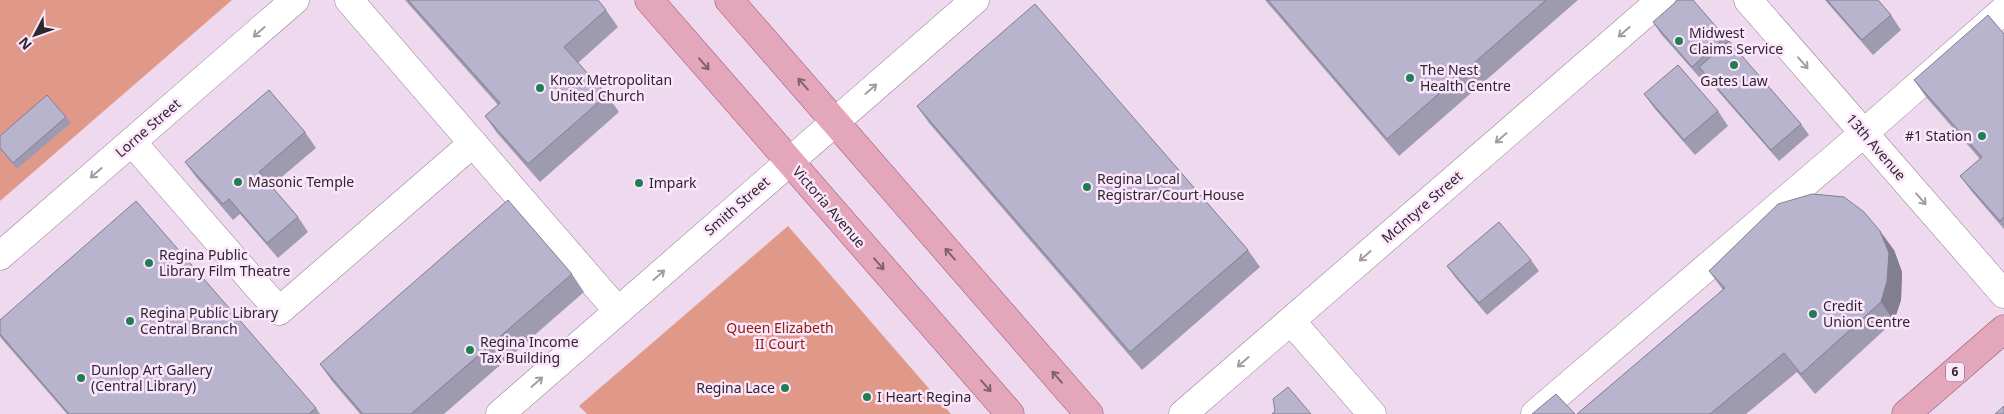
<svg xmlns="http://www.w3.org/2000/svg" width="2004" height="414" viewBox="0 0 2004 414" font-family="'Noto Sans',sans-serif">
	<rect width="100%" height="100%" fill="#eed9ee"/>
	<g fill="#e09989">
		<path d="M0 0H232L0 201Z"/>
		<path d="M788 226 951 414H587L579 406Z"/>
	</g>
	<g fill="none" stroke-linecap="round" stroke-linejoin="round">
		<defs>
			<g id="minor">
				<path d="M349 0 618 311"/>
				<path d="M1748 0 2004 294"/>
				<path d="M132 142 279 311 473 143"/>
				<path d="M0 256 295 0"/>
				<path d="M1291 321 1372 414"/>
				<path d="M500 414 975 0"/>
				<path d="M1183 414 1661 0"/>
				<path d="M1535 414 1864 133 2004 10"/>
			</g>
			<g id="major">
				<path d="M649 0 1010 414"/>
				<path d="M729 0 1089 414"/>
				<path d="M1906 414 2004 329"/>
			</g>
		</defs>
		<use href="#minor" stroke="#938093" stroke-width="29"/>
		<use href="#major" stroke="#99536d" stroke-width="29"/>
		<use href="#minor" stroke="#fff" stroke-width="28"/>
		<use href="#major" stroke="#e4a6bb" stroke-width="28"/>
	</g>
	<g fill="#9e9bb0">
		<path d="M405 0H598L606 10 618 27 578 63 607 95 619 112 540 182 497 133 485 116 498 105Z"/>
		<path d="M1265 0H1578L1399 156Z"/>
		<path d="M1825 0H1878L1891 15 1901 30 1873 55Z"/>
		<path d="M1653 22 1725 37 1801 124 1809 135 1779 161 1704 75 1700 78 1661 34Z"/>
		<path d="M2004 34V229L1973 193 1960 176 1980 159 1926 97 1914 80Z"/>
		<path d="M1644 94 1718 111 1728 126 1695 155 1655 109Z"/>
		<path d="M917 106 1248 250 1260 267 1142 370 929 123Z"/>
		<path d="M66 117 71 123 17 169 0 149V136Z"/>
		<path d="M305 132 316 148 271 186 298 217 308 232 278 258 240 214 233 220 196 177 185 162Z"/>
		<path d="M1894 250 1902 272 1901 300 1894 321 1815 394 1797 372 1746 414H1577L1723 290 1709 271Z"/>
		<path d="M1531 260 1539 271 1487 315 1455 277 1447 266Z"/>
		<path d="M572 274 584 292 444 414H360L332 381 320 364Z"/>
		<path d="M0 320 316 408 320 414H67L1 338 0 336Z"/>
	</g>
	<path fill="#817e90" d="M1880 231 1894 250 1902 272 1901 300 1894 321 1881 302Z"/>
	<g fill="#b8b4cd" stroke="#817e90">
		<path d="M408 0H598L606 10 564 47 607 95 528 164 485 116 500 103Z"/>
		<path d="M1268 0H1546L1387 139Z"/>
		<path d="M1678 0H1693L1725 37 1692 67 1653 22Z"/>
		<path d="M1827 0H1878L1891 15 1862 40Z"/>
		<path d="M1035 4 1248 250 1130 352 917 106Z"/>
		<path d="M1988 15 2004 34V217L2000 221 1960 176 1982 157 1914 80Z"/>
		<path d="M1729 41 1801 124 1771 150 1699 67Z"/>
		<path d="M1678 65 1718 111 1684 140 1644 94Z"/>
		<path d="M269 90 305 132 259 172 298 217 267 243 229 199 223 204 185 162Z"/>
		<path d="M47 95 66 117 13 163 0 148V136Z"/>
		<path d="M1812 194 1844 197 1864 212 1880 231 1889 253 1887 281 1881 302 1801 374 1784 353 1710 414H1577L1725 288 1709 271 1778 204Z"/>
		<path d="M508 200 572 274 411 414H363L320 364Z"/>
		<path d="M136 201 316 408 309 414H69L0 334V320Z"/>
		<path d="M1499 222 1531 260 1479 303 1447 266Z"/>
		<path d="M1288 387 1311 414H1272L1275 411 1273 399Z"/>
		<path d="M1556 394 1575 414H1532Z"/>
		<path d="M2004 406V414H1995Z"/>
	</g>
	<defs><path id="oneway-shaft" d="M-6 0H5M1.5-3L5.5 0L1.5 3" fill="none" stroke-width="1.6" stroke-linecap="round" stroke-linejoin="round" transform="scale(1.25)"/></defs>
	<g stroke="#a19ea1">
		<use href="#oneway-shaft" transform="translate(259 32) rotate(139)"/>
		<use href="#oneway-shaft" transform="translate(1624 32) rotate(139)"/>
		<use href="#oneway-shaft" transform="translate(1803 63) rotate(49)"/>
		<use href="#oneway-shaft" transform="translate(871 89) rotate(-41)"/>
		<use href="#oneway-shaft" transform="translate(1501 138) rotate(139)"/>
		<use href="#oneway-shaft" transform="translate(96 173) rotate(139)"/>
		<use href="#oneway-shaft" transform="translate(1921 199) rotate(49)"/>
		<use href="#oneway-shaft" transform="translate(1365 256) rotate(139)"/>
		<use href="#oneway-shaft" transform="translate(659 275) rotate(-41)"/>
		<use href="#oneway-shaft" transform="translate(1243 362) rotate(139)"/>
		<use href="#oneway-shaft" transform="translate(537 382) rotate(-41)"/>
	</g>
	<g stroke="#80606e">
		<use href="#oneway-shaft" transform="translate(704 64) rotate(49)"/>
		<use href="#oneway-shaft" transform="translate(803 84) rotate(-131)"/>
		<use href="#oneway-shaft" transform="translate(950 254) rotate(-131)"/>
		<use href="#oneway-shaft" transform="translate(879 264) rotate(49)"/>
		<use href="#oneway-shaft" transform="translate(1057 377) rotate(-131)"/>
		<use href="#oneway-shaft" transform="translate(986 386) rotate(49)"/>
	</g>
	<g fill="#217e54" stroke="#fbe6fb" stroke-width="2">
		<circle cx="1679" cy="41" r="5"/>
		<circle cx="1734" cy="65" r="5"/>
		<circle cx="1410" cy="78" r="5"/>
		<circle cx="540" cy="88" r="5"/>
		<circle cx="1982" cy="136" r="5"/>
		<circle cx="238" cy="182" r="5"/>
		<circle cx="639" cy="183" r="5"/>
		<circle cx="1087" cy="187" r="5"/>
		<circle cx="149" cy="263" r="5"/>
		<circle cx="1813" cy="314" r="5"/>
		<circle cx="130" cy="321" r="5"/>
		<circle cx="470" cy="350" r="5"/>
		<circle cx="81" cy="378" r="5"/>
		<circle cx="785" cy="388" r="5"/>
		<circle cx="867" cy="397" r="5"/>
	</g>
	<g text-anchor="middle" stroke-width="5" stroke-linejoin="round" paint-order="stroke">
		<rect fill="#fbe6fb" stroke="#6c606c" stroke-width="1" x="1946" y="362.5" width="18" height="19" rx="4"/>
		<g font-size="12" font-weight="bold" fill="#2f272f">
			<text x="1955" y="376">6</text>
		</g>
		<g font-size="14" fill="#2f272f" stroke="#fbe6fb" text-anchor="start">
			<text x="1689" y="38">Midwest<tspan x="1689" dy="16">Claims Service</tspan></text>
			<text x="1420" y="75">The Nest<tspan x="1420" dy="16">Health Centre</tspan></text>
			<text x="550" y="85">Knox Metropolitan<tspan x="550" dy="16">United Church</tspan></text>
			<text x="1734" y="86" text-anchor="middle">Gates Law</text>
			<text x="1972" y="141" text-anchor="end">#1 Station</text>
			<text x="1097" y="184">Regina Local<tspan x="1097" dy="16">Registrar/Court House</tspan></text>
			<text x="248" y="187">Masonic Temple</text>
			<text x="649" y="188">Impark</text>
			<text x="159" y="260">Regina Public<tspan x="159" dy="16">Library Film Theatre</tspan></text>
			<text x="1823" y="311">Credit<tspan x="1823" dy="16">Union Centre</tspan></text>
			<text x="140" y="318">Regina Public Library<tspan x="140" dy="16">Central Branch</tspan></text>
			<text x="480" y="347">Regina Income<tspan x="480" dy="16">Tax Building</tspan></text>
			<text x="91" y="375">Dunlop Art Gallery<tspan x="91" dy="16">(Central Library)</tspan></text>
			<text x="775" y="393" text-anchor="end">Regina Lace</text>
			<text x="877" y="402">I Heart Regina</text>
		</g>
		<g font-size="14" fill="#2f272f" stroke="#fbe6fb">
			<text transform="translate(148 128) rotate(-41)" y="5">Lorne Street</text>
			<text transform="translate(1876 147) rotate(49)" y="5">13th Avenue</text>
			<text transform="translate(737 206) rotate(-41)" y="5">Smith Street</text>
			<text transform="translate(829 207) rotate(49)" y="5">Victoria Avenue</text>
			<text transform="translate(1422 207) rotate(-41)" y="5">McIntyre Street</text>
		</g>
		<g font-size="14" fill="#8a220d" stroke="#fbe6fb">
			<text x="780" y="333">Queen Elizabeth<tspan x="780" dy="16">II Court</tspan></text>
		</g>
	</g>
	<g transform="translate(35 35) rotate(229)" stroke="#fbe6fb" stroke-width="4" paint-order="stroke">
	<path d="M0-4L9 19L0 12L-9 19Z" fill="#2f272f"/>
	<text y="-8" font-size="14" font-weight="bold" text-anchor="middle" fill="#2f272f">N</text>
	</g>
</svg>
